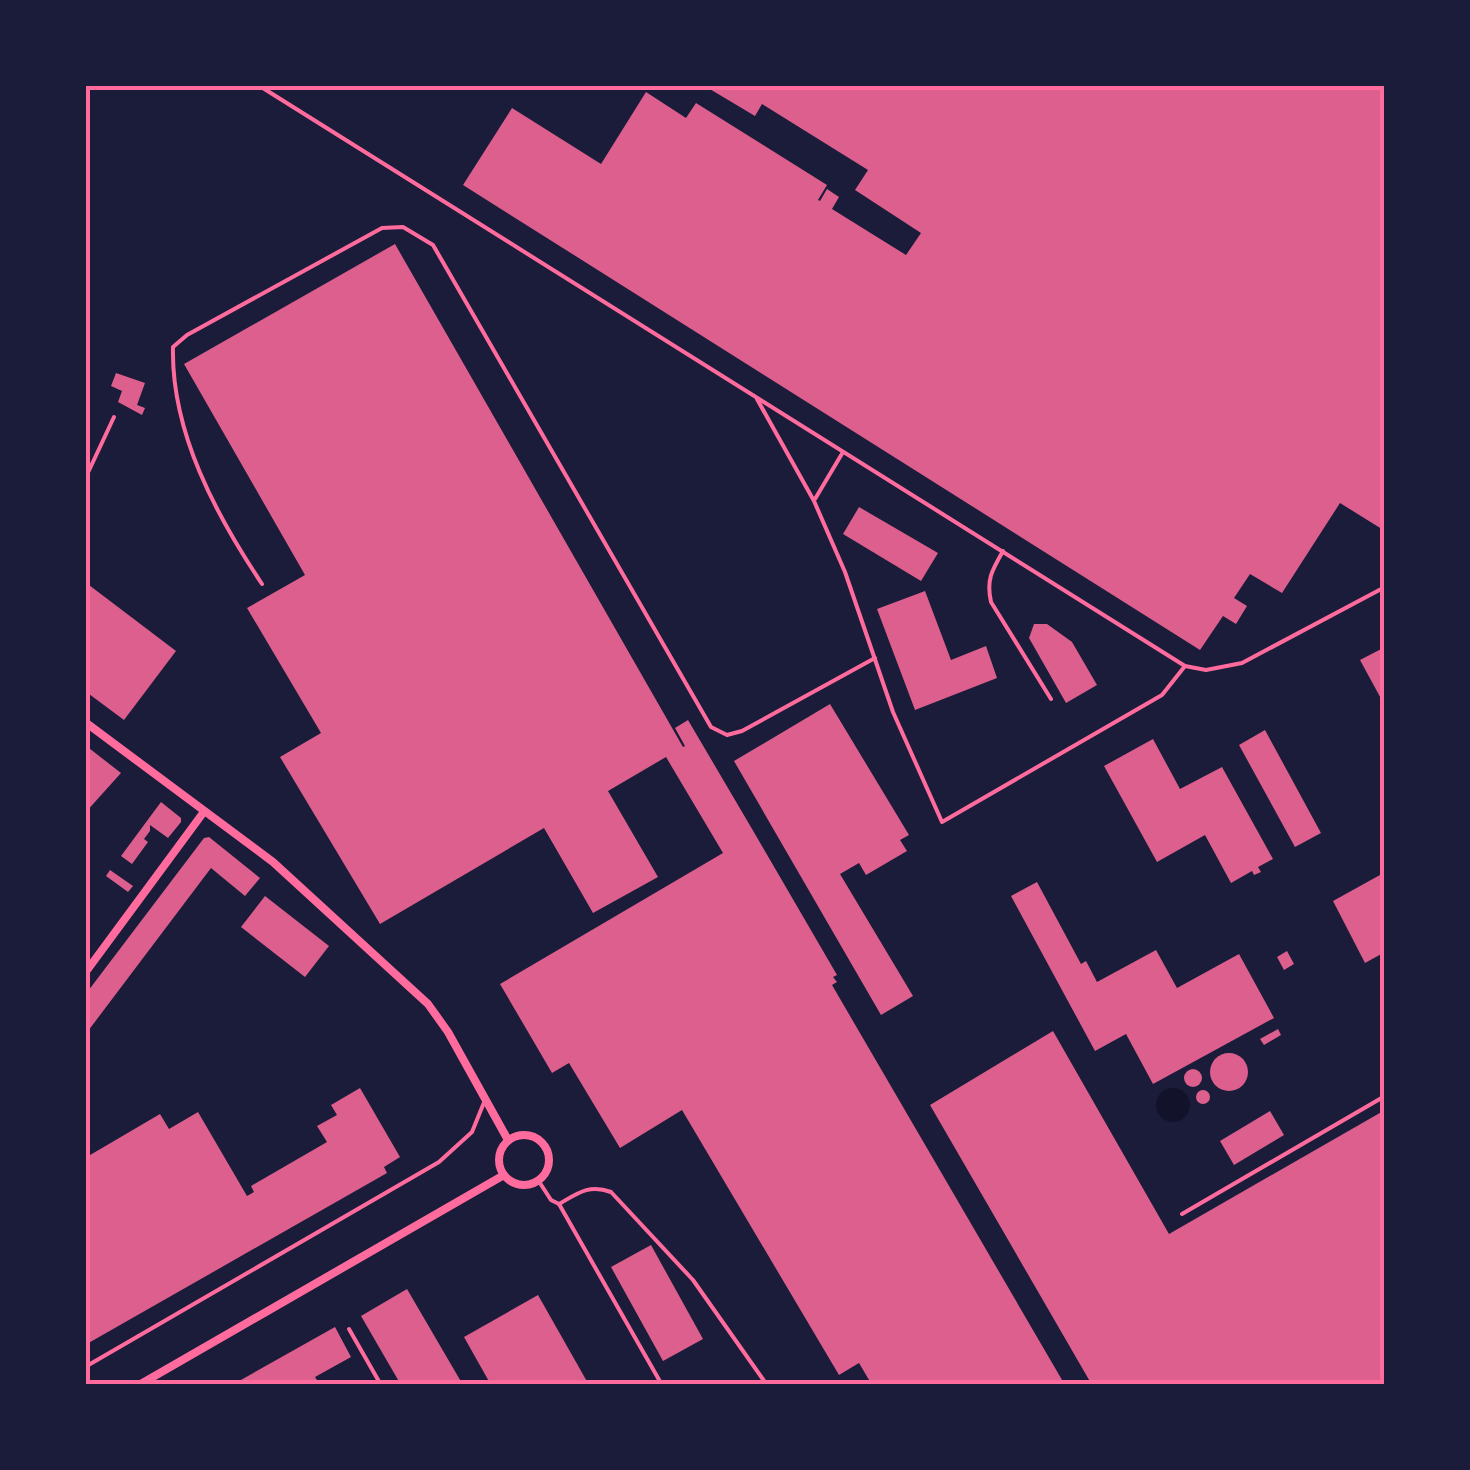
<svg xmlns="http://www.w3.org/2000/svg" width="1470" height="1470" viewBox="0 0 1470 1470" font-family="'PT Sans',sans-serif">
	<rect width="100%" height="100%" fill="#1b1b3a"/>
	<circle fill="#12122b" cx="1173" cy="1105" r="17"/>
	<g fill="#dd5f8e">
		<path d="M703 85H1385V531L1340 503 1282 593 1250 574 1234 598 1247 606 1236 624 1223 616 1200 650 463 185 512 108 601 164 646 92 686 118 696 103 827 185 818 200 820 201 827 189 839 197 832 209 906 255 921 233 855 190 868 170 762 104 755 116Z"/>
		<path d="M395 244 683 747 685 746 675 728 688 720 755 834 837 975 833 977 837 982 832 985 1065 1385H872L859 1363 839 1375 682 1110 620 1148 569 1063 552 1073 500 984 723 853 666 757 608 791 658 877 593 913 544 828 380 924 280 757 321 733 247 608 305 575 184 364Z"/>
		<path d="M116 373 145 383 137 405 145 408 142 415 118 402 122 391 111 386Z"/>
		<path d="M859 507 938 553 921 581 843 534Z"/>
		<path d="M85 582 176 651 124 720 85 691Z"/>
		<path d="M925 591 951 660 986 646 997 678 915 710 877 609Z"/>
		<path d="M1034 624H1047L1072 642 1097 685 1066 703 1029 638Z"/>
		<path d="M1385 647V706L1360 660Z"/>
		<path d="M830 704 909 835 900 840 907 851 866 875 859 863 840 874 913 996 881 1015 734 761Z"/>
		<path d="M1265 730 1321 833 1295 847 1239 745Z"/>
		<path d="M1153 739 1180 789 1222 767 1273 859 1258 867 1261 872 1254 875 1252 871 1231 883 1205 835 1157 862 1104 766Z"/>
		<path d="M85 745 121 773 85 813Z"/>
		<path d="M161 802 181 818V822L168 838 150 825V831L144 839 148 842 132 864 121 856Z"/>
		<path d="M209 837 260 878 245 896 211 868 85 1035V995L204 838Z"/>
		<path d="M110 870 133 886 128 892 106 876Z"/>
		<path d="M1380 875 1385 884V952L1365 963 1333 901Z"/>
		<path d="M1037 882 1081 964 1086 961 1097 982 1156 950 1177 988 1239 954 1274 1018 1153 1084 1126 1034 1095 1051 1011 896Z"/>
		<path d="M265 896 329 946 305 977 241 927Z"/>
		<path d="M1287 951 1294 964 1284 970 1277 957Z"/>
		<path d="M1278 1029 1281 1035 1264 1045 1260 1039Z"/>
		<path d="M1053 1031 1169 1234 1385 1110V1385H1092L930 1105Z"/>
		<circle cx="1229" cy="1072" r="19"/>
		<circle cx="1193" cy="1078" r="9"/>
		<path d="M360 1088 400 1157 384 1167 387 1173 85 1345V1158L160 1114 169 1129 198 1112 247 1196 254 1192 251 1186 327 1142 317 1126 337 1115 331 1105Z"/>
		<circle cx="1203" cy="1097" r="7"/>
		<path d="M1270 1111 1284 1135 1234 1165 1220 1141Z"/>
		<path d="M651 1245 703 1339 663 1361 611 1267Z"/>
		<path d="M407 1289 463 1385H401L361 1316Z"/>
		<path d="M538 1295 589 1385H491L464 1337Z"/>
		<path d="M335 1327 351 1357 315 1377 320 1385H232Z"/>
	</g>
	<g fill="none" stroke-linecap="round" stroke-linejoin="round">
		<g stroke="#ff6b9d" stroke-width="4">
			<path d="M258 85 1185 666 1206 670 1242 663 1385 587"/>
			<path d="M757 399 814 501 845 572 893 712 942 822 1162 695 1185 666"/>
			<path d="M85 479 114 417"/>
			<path d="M815 499 843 452"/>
			<path d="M1003 551C992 570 986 580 991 602L1051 699"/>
			<path d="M262 584C216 515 171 432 173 347L187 335 382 228 403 227 433 245 711 727 727 735 742 731 875 658"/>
			<path d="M538 1180 551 1200 559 1204 662 1385"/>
			<path d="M559 1204C578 1193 589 1184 611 1192L693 1280 767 1385"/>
			<path d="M1182 1214 1385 1096"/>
			<path d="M349 1329 381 1385"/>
			<path d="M85 1367 439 1162 472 1132 485 1100"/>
		</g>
		<g stroke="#ff6b9d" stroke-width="8">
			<path d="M85 722 273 862 428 1004 448 1032 508 1140"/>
			<path d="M85 973 203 813"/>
			<circle cx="524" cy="1160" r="25"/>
			<path d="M139 1385 504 1175"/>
		</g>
	</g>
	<rect width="1470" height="1470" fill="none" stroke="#1b1b3a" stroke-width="175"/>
	<rect x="88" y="88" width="1294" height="1294" fill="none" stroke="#ff6b9d" stroke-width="4"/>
</svg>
